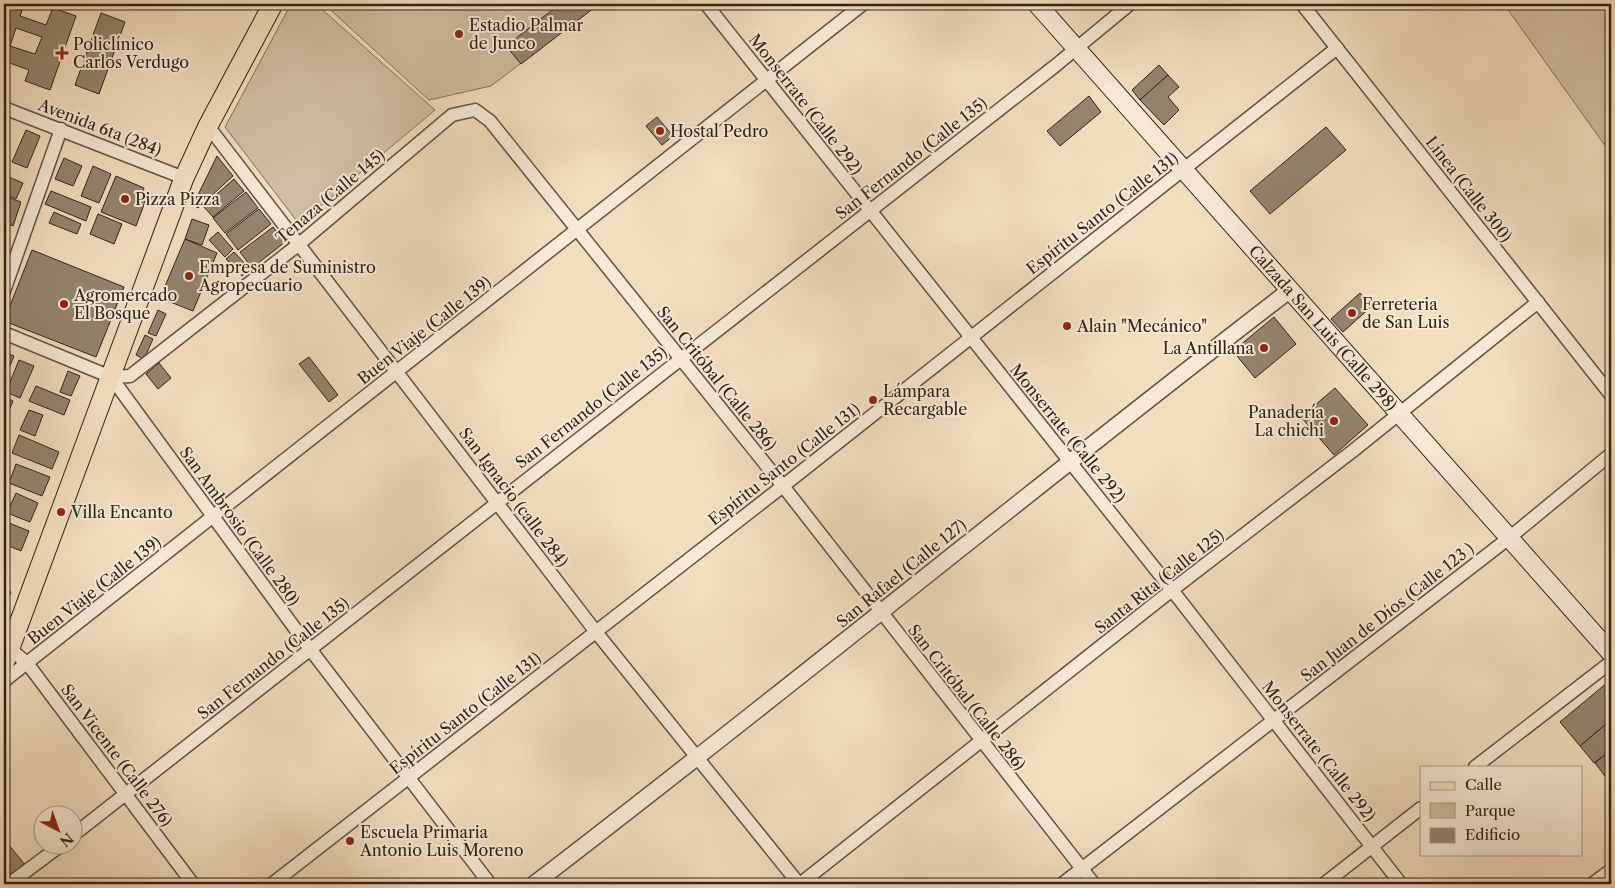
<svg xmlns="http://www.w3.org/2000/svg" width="1615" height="888" viewBox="0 0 1615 888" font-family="'Libre Caslon Text',serif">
	<rect width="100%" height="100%" fill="#f2ddbf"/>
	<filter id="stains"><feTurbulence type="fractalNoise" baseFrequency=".004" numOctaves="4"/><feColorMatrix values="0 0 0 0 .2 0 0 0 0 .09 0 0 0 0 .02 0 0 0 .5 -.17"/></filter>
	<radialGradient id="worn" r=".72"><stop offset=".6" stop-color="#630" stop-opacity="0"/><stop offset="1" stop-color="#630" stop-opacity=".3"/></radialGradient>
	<g fill="#d1bda3" stroke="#81705e">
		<path d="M291 4H316L435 110 299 224 225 127Z"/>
		<path d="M324 4H599L491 86 429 100Z"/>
		<path d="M1504 4H1611V154L1506 7Z"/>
	</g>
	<g fill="#95846f" stroke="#312318" fill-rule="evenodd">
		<path d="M4 4H24L20 16 46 25 53 8 76 16 50 90 25 81 29 70 4 61V63ZM16 28 42 37 35 54 10 46Z"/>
		<path d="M560 4H599L521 64 506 46Z"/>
		<path d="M101 13 125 22 99 94 75 85Z"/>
		<path d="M1159 65 1168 75 1140 100 1132 90Z"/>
		<path d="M1168 75 1179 87 1168 97 1179 110 1164 125 1140 100Z"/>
		<path d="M1089 96 1101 112 1060 146 1047 131Z"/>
		<path d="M657 117 673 136 662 145 646 126Z"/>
		<path d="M1326 127 1346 150 1270 214 1250 191Z"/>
		<path d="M26 130 40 136 27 168 12 162Z"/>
		<path d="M217 156 233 176 198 208 193 205Z"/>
		<path d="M64 158 82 166 73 186 55 179Z"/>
		<path d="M93 166 111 174 99 203 81 196Z"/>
		<path d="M4 175 23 183 16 199 4 194Z"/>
		<path d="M116 176 144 188 142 196 145 202 136 226 101 212Z"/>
		<path d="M234 179 244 191 213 217 203 206Z"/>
		<path d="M51 191 91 207 86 221 45 204Z"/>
		<path d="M246 192 258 208 225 233 213 218Z"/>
		<path d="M4 196 21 202 13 226 4 222Z"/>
		<path d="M259 209 271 224 238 250 226 234Z"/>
		<path d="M54 212 81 224 77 234 49 223Z"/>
		<path d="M98 214 122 224 114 244 90 234Z"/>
		<path d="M192 219 209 225 202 245 185 239Z"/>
		<path d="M273 227 285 242 252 268 240 252Z"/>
		<path d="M218 232 233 249 225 257 209 240Z"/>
		<path d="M185 239 217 253 193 311 160 298Z"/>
		<path d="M32 250 124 287 96 357 4 321Z"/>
		<path d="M234 252 250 269 242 276 226 259Z"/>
		<path d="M1360 293 1372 306 1343 332 1331 319Z"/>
		<path d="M158 310 166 314 156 336 148 333Z"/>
		<path d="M1274 317 1296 344 1255 378 1233 351Z"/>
		<path d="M145 335 153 339 144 359 136 355Z"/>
		<path d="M4 352 14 356 7 373 4 372Z"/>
		<path d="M309 357 338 395 329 402 299 364Z"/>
		<path d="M19 360 34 366 20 398 6 392Z"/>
		<path d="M159 363 171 378 158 389 146 374Z"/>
		<path d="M68 371 80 376 71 396 60 392Z"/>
		<path d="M36 386 70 400 64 415 29 401Z"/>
		<path d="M1335 388 1368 425 1334 455 1301 417Z"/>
		<path d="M4 397 13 401 4 423Z"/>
		<path d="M29 410 43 415 35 436 20 430Z"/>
		<path d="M19 435 59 452 52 469 12 453Z"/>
		<path d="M16 464 50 477 42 496 9 483Z"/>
		<path d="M16 493 38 503 30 522 7 513Z"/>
		<path d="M4 521 29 531 21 551 4 544Z"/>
		<path d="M4 589 11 592 5 607 4 606Z"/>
		<path d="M1608 682 1611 686V720L1580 746 1560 722Z"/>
		<path d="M1611 720V750L1594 763 1580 746Z"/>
		<path d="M1611 750V784L1595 763Z"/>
		<path d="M4 839 26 866 4 884Z"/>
	</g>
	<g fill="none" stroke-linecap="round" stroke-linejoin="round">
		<defs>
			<g id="minor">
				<path d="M706 4 1172 590 1401 884"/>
				<path d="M1302 4 1611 395"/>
				<path d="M4 108 184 178"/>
				<path d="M208 126 596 632 799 884"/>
				<path d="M4 291 61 129"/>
				<path d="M4 333 111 377 130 376 298 245 452 115 475 110 490 121 783 486 1094 884"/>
				<path d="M111 377 310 649 490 884"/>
				<path d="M10 649 27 663 193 884"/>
				<path d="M4 681 863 4"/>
				<path d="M1475 767 1611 662"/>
				<path d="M72 836 1055 66 1130 4"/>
				<path d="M9 884 60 846"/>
				<path d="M272 884 783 486 1337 48"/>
				<path d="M800 884 1172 590 1354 450 1538 302"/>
				<path d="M1062 884 1509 538 1611 454"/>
				<path d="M1324 884 1421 808"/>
				<path d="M1592 884 1611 870"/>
			</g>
			<path id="tertiary" d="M534 884C789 689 1036 485 1290 290"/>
			<g id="secondary">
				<path id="s1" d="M1037 4 1611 653"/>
			</g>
			<path id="primary" d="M4 664 184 178 208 126 273 4"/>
		</defs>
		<use href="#minor" stroke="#615242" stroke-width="15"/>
		<use href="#tertiary" stroke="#615242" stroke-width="18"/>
		<use href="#secondary" stroke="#312318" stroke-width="20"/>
		<use href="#primary" stroke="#312318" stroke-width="21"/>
		<use href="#minor" stroke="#f7e9d5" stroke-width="12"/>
		<use href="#tertiary" stroke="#f7e9d5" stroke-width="15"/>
		<use href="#secondary" stroke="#f7e9d5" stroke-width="18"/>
		<use href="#primary" stroke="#f2ddbf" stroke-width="19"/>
	</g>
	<g fill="#8f2418" stroke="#f7e9d5" stroke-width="2">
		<circle cx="459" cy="34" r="5"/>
		<path d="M59.5 45.5h5v5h5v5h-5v5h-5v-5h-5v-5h5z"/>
		<circle cx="660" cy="131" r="5"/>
		<circle cx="125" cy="199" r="5"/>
		<circle cx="189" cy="276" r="5"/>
		<circle cx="64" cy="304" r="5"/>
		<circle cx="1352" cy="313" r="5"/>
		<circle cx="1067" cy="326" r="5"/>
		<circle cx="1264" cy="348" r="5"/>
		<circle cx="873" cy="400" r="5"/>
		<circle cx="1334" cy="421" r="5"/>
		<circle cx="61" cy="512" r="5"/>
		<circle cx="350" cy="841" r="5"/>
	</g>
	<g text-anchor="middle" stroke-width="4" stroke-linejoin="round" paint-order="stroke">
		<g font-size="16" fill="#312318" stroke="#f7e9d5" text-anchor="start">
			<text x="469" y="31">Estadio Palmar<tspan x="469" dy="18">de Junco</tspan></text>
			<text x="73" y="50">Policlínico<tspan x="73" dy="18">Carlos Verdugo</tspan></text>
			<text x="670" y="137">Hostal Pedro</text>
			<text x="135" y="205">Pizza Pizza</text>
			<text x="199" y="273">Empresa de Suministro<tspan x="199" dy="18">Agropecuario</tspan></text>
			<text x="74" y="301">Agromercado<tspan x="74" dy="18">El Bosque</tspan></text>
			<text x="1362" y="310">Ferreteria<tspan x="1362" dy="18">de San Luis</tspan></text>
			<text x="1077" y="332">Alain "Mecánico"</text>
			<text x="1254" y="354" text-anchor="end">La Antillana</text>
			<text x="883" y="397">Lámpara<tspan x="883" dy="18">Recargable</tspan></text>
			<text x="1324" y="418" text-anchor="end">Panadería<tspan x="1324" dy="18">La chichi</tspan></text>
			<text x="71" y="518">Villa Encanto</text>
			<text x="360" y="838">Escuela Primaria<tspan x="360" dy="18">Antonio Luis Moreno</tspan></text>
		</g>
		<g font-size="16" fill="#312318" stroke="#f7e9d5">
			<text transform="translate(806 104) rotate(52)" y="6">Monserrate (Calle 292)</text>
			<text transform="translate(100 127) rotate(21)" y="6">Avenida 6ta (284)</text>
			<text transform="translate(911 158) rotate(-38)" y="6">San Fernando (Calle 135)</text>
			<text transform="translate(1469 189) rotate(52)" y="6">Línea (Calle 300)</text>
			<text transform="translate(330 196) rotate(-40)" y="6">Tenaza (Calle 145)</text>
			<text transform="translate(1102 213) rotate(-38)" y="6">Espíritu Santo (Calle 131)</text>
			<text dy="6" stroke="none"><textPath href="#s1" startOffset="432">Calzada San Luis (Calle 298)</textPath></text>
			<text transform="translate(424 330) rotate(-38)" y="6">Buen Viaje (Calle 139)</text>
			<text transform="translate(717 378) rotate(51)" y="6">San Critóbal (Calle 286)</text>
			<text transform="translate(591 407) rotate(-38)" y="6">San Fernando (Calle 135)</text>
			<text transform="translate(1068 433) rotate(51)" y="6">Monserrate (Calle 292)</text>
			<text transform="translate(784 464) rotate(-38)" y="6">Espíritu Santo (Calle 131)</text>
			<text transform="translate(514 497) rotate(53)" y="6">San Ignacio (calle 284)</text>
			<text transform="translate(240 526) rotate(54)" y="6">San Ambrosio (Calle 280)</text>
			<text transform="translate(901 573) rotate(-39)" y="6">San Rafael (Calle 127)</text>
			<text transform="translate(1159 581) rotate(-38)" y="6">Santa Rita (Calle 125)</text>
			<text transform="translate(94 590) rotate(-38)" y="6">Buen Viaje (Calle 139)</text>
			<text transform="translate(1387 612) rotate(-38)" y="6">San Juan de Díos (Calle 123 )</text>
			<text transform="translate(273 658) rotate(-38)" y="6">San Fernando (Calle 135)</text>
			<text transform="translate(967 697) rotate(52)" y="6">San Critóbal (Calle 286)</text>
			<text transform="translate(465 713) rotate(-38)" y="6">Espíritu Santo (Calle 131)</text>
			<text transform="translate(1319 751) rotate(52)" y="6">Monserrate (Calle 292)</text>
			<text transform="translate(117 755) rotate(53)" y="6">San Vicente (Calle 276)</text>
		</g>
	</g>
	<rect width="1615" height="888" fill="none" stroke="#f2ddbf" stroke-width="20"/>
	<rect x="5" y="5" width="1605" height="878" fill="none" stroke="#312318" stroke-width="2.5"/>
	<rect x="10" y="10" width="1595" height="868" fill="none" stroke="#312318"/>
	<rect x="1420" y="766" width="162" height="90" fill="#f7e9d5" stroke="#a89a89"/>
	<rect x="1430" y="782" width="25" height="8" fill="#f2ddbf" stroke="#a89a89"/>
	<text x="1465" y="790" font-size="15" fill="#312318">Calle</text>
	<rect x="1430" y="803" width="25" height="15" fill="#d1bda3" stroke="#a89a89"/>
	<text x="1465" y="816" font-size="15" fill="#312318">Parque</text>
	<rect x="1430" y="828" width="25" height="15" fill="#95846f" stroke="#a89a89"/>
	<text x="1465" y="840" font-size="15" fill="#312318">Edificio</text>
	<g transform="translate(58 830) rotate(139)"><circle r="24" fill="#f7e9d5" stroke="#a89a89"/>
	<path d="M0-4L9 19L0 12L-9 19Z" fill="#8f2418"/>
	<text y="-8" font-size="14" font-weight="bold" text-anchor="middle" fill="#312318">N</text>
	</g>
	<rect width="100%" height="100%" filter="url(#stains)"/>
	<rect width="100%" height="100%" fill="url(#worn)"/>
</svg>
